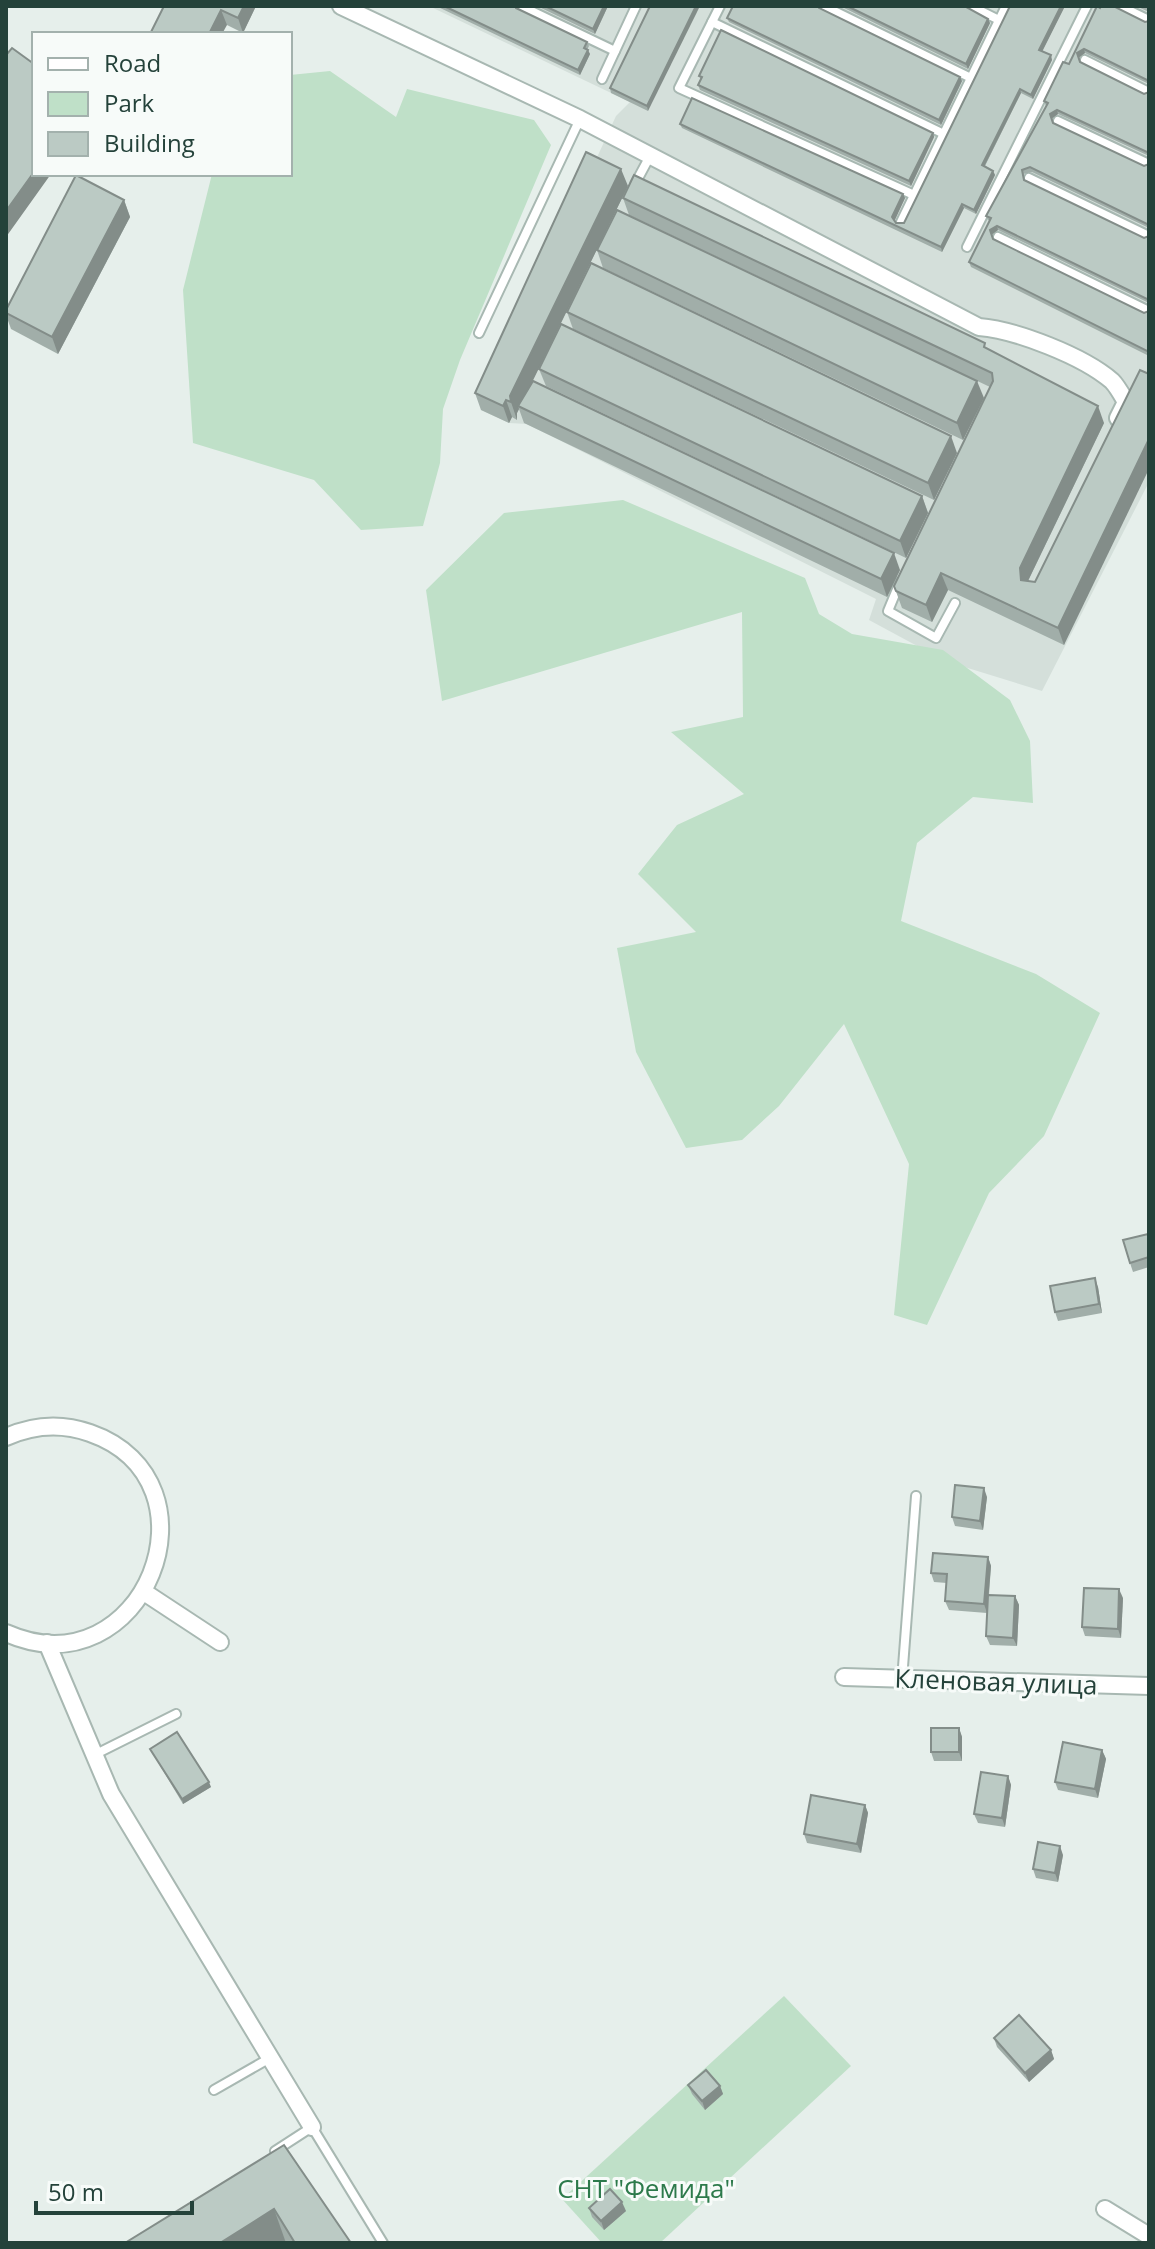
<svg xmlns="http://www.w3.org/2000/svg" width="1155" height="2249" viewBox="0 0 1155 2249" font-family="'Open Sans',sans-serif">
	<rect width="100%" height="100%" fill="#e6efeb"/>
	<path fill="#d4dfda" d="M429 6H1149V482L1042 691 945 661 869 620 876 599 527 424 509 423 481 410 616 116 630 102Z"/>
	<g fill="#bfe0c8">
		<path d="M330 71 396 117 407 89 534 120 551 145 460 360 443 409 440 463 423 526 361 530 314 480 193 443 183 290 212 174H290V75Z"/>
		<path d="M623 500 805 578 819 614 852 634 943 650 1010 700 1030 741 1033 803 973 797 917 843 901 921 1036 974 1100 1013 1044 1136 989 1193 927 1325 894 1315 909 1164 844 1024 779 1106 742 1140 686 1148 636 1052 617 948 696 932 638 874 677 825 744 794 671 732 743 717 742 612 442 701 426 590 504 513Z"/>
		<path d="M784 1996 851 2066 660 2243H602L562 2199Z"/>
	</g>
	<g fill="none" stroke-linecap="round" stroke-linejoin="round">
		<defs>
			<g id="lane">
				<path d="M521 6 615 51"/>
				<path d="M720 6 679 88 914 195"/>
				<path d="M824 6 971 78"/>
				<path d="M971 6 999 20"/>
				<path d="M1120 6 1149 20"/>
				<path d="M712 22 944 134"/>
				<path d="M1085 60 1149 92"/>
				<path d="M602 79 636 6"/>
				<path d="M1058 121 1149 164"/>
				<path d="M1029 178 1149 236"/>
				<path d="M635 184 650 156"/>
				<path d="M901 222 1006 6"/>
				<path d="M998 237 1149 311"/>
				<path d="M967 247 1087 6"/>
				<path d="M479 333 580 119"/>
				<path d="M900 582 888 611 936 638 955 603"/>
				<path d="M902 1680 916 1496"/>
				<path d="M94 1755 176 1714"/>
				<path d="M214 2090 270 2058"/>
				<path d="M275 2151 312 2127 383 2243"/>
			</g>
			<g id="street">
				<path d="M341 6 580 119 979 327C1016 330 1083 356 1112 381 1117 386 1122 395 1126 402L1118 418"/>
				<path d="M6 1437C33 1425 62 1423 90 1433 227 1481 144 1694 6 1633"/>
				<path d="M144 1592 220 1642"/>
				<path d="M47 1643 111 1794 312 2127"/>
				<path d="M844 1677 1149 1686"/>
				<path d="M1105 2209 1149 2236"/>
			</g>
		</defs>
		<use href="#lane" stroke="#a8b8b2" stroke-width="12"/>
		<use href="#street" stroke="#a8b8b2" stroke-width="20"/>
		<use href="#lane" stroke="#fff" stroke-width="8"/>
		<use href="#street" stroke="#fff" stroke-width="16"/>
	</g>
	<g fill="#a1aea9">
		<path d="M164 6H256L243 33 227 25Z"/>
		<path d="M436 6H516L517 8 587 42 589 46 587 50 590 54 580 75Z"/>
		<path d="M537 6H608L595 34Z"/>
		<path d="M650 6 648 111 611 93 610 88Z"/>
		<path d="M840 6H966V8L990 23 968 69Z"/>
		<path d="M1010 6H1065L1042 51 1052 60 1033 99 1021 93 985 166 993 171 995 175 976 214 964 208 942 252 682 128 680 124 903 194 905 198 894 221 896 223H904Z"/>
		<path d="M1136 6H1149V12Z"/>
		<path d="M820 8 962 81 941 125 729 22 727 18Z"/>
		<path d="M1100 8H1115L1145 22 1149 21V84L1085 53 1079 58 1080 62 1144 94 1149 92V156L1058 114 1052 119 1053 123 1144 166 1149 164V228L1032 172 1023 174 1025 180 1144 238 1149 236V303L998 230 992 235 993 239 1144 313 1149 311V356L971 267 969 262 990 221 988 220 986 216 1046 106 1044 101 1069 64Z"/>
		<path d="M699 76 933 133 934 137 911 186 700 90 698 85 701 80Z"/>
		<path d="M628 186 529 387 900 570 887 597 524 423 519 409 517 413V420L512 417 509 423 481 410 475 393Z"/>
		<path d="M623 198 987 349 1104 423 1028 581 1035 582 1140 370 1064 645 948 590 932 622 902 608 894 586 990 387 629 215Z"/>
		<path d="M124 200 130 217 58 354 11 329 6 315V310Z"/>
		<path d="M597 250 984 398 963 440 603 268Z"/>
		<path d="M567 312 957 453 934 500 573 329Z"/>
		<path d="M539 369 922 496 928 513 906 558 546 386Z"/>
		<path d="M1149 1237V1267L1133 1272 1130 1263Z"/>
		<path d="M1098 1287 1102 1313 1058 1321 1055 1312Z"/>
		<path d="M987 1497 983 1530 955 1526 952 1517Z"/>
		<path d="M988 1557 991 1566 989 1595 1015 1596 1019 1605 1017 1646 990 1645 986 1636 987 1613 949 1610 945 1601 947 1583 934 1582 931 1573Z"/>
		<path d="M1123 1598 1121 1638 1085 1636 1082 1627Z"/>
		<path d="M959 1728 962 1737V1761H934L931 1752Z"/>
		<path d="M150 1749 211 1787 183 1804Z"/>
		<path d="M1102 1750 1106 1759 1098 1798 1058 1790 1055 1782Z"/>
		<path d="M1008 1776 1011 1785 1005 1827 978 1823 974 1814Z"/>
		<path d="M865 1805 868 1813 861 1853 807 1843 804 1834Z"/>
		<path d="M1063 1855 1058 1882 1036 1878 1033 1869Z"/>
		<path d="M994 2038 1051 2050 1054 2059 1029 2082 997 2047Z"/>
		<path d="M688 2085 720 2086 723 2094 705 2110 692 2094Z"/>
		<path d="M284 2145 351 2243H125Z"/>
		<path d="M589 2208 626 2211 604 2230 592 2217Z"/>
	</g>
	<g fill="#838d89">
		<path d="M244 6H256L243 33 238 18Z"/>
		<path d="M604 6H608L595 34 593 29Z"/>
		<path d="M696 6H700L648 111 647 106Z"/>
		<path d="M1061 6H1065L1041 54 1039 50Z"/>
		<path d="M221 10 227 25 222 34H209Z"/>
		<path d="M988 19 990 23 968 69 966 64Z"/>
		<path d="M1084 49 1085 53 1078 58 1077 53Z"/>
		<path d="M588 50 590 54 580 75 578 70Z"/>
		<path d="M1051 55 1052 60 1033 99 1031 95Z"/>
		<path d="M960 77 962 81 941 125 939 120Z"/>
		<path d="M1020 89 1021 93 983 169 982 165Z"/>
		<path d="M1057 110 1058 114 1051 119 1050 114Z"/>
		<path d="M933 133 934 137 911 186 909 181Z"/>
		<path d="M621 169 628 186 520 407 518 406 519 409 517 413V420L511 402 510 396Z"/>
		<path d="M993 171 995 175 976 214 974 210Z"/>
		<path d="M34 172V174H51L6 237V211Z"/>
		<path d="M903 194 905 198 894 222 892 217Z"/>
		<path d="M124 200 130 217 58 354 52 337Z"/>
		<path d="M962 204 964 208 942 252 941 247Z"/>
		<path d="M997 226 998 230 991 235 990 230Z"/>
		<path d="M977 381 984 398 963 440 957 423Z"/>
		<path d="M506 400 512 417 509 423 503 406Z"/>
		<path d="M1098 406 1104 423 1026 585 1021 580 1020 568Z"/>
		<path d="M951 436 957 453 934 500 928 483Z"/>
		<path d="M1149 439V469L1064 645 1058 628Z"/>
		<path d="M922 496 928 513 906 558 900 541Z"/>
		<path d="M894 553 900 570 887 597 881 579Z"/>
		<path d="M941 573 948 590 932 622 926 605Z"/>
		<path d="M1095 1278 1098 1287 1102 1313 1099 1304Z"/>
		<path d="M984 1488 987 1497 983 1530 980 1521Z"/>
		<path d="M988 1557 991 1566 987 1613 984 1604Z"/>
		<path d="M1119 1589 1123 1598 1121 1638 1118 1629Z"/>
		<path d="M1015 1596 1019 1605 1017 1646 1013 1638Z"/>
		<path d="M959 1728 962 1737V1761L959 1752Z"/>
		<path d="M1102 1750 1106 1759 1098 1798 1095 1789Z"/>
		<path d="M1008 1776 1011 1785 1005 1827 1002 1818Z"/>
		<path d="M209 1782 211 1787 183 1804 182 1799Z"/>
		<path d="M865 1805 868 1813 861 1853 857 1844Z"/>
		<path d="M1060 1846 1063 1855 1058 1882 1055 1873Z"/>
		<path d="M1051 2050 1054 2059 1029 2082 1025 2073Z"/>
		<path d="M720 2086 723 2094 705 2110 702 2101Z"/>
		<path d="M622 2202 626 2211 604 2230 601 2221Z"/>
		<path d="M274 2209 286 2243H220Z"/>
	</g>
	<g fill="#bbcac4" stroke="#838d89" stroke-width="2">
		<path d="M164 6H244L238 18 221 10 209 34H150Z"/>
		<path d="M444 6H516V8L587 42 584 48 588 50 578 70Z"/>
		<path d="M545 6H604L593 29Z"/>
		<path d="M650 6H696L647 106 610 88Z"/>
		<path d="M733 6H819V8L960 77 939 120 727 18Z"/>
		<path d="M847 6H965L966 7 988 19 966 64Z"/>
		<path d="M1010 6H1061L1039 50 1051 55 1031 95 1020 89 982 165 993 171 974 210 962 204 941 247 680 124 692 98 903 194 892 217 896 223H904Z"/>
		<path d="M1097 6 1100 8 1101 6H1114L1115 7 1145 22 1149 21V81L1084 49 1077 53 1080 62 1144 94 1149 92V153L1057 110 1050 114 1053 123 1144 166 1149 164V225L1030 167 1022 170 1024 180 1144 238 1149 236V300L997 226 990 230 993 239 1144 313 1149 311V352L969 262 991 218 986 216 1048 103 1044 101 1063 62 1069 64Z"/>
		<path d="M721 30 933 133 909 181 698 85 702 77 699 76Z"/>
		<path d="M12 48 34 64V172L6 211V55Z"/>
		<path d="M586 152 621 169 510 396 511 402 506 400 503 406 475 393Z"/>
		<path d="M76 175 124 200 52 337 6 313V310Z"/>
		<path d="M634 175 985 343 984 347 1098 406 1020 568 1021 580 1035 582 1140 370 1149 374V439L1058 628 941 573 926 605 896 591 894 586 993 381 992 373 623 198Z"/>
		<path d="M617 210 977 381 957 423 597 250Z"/>
		<path d="M591 263 951 436 928 483 567 312Z"/>
		<path d="M561 324 922 496 900 541 539 369Z"/>
		<path d="M533 381 894 553 881 579 518 406Z"/>
		<path d="M1148 1234 1149 1257 1130 1263 1123 1240Z"/>
		<path d="M1095 1278 1099 1304 1055 1312 1050 1286Z"/>
		<path d="M955 1485 984 1488 980 1521 952 1517Z"/>
		<path d="M933 1553 988 1557 984 1604 945 1601 947 1574 931 1573Z"/>
		<path d="M1084 1588 1119 1589 1118 1629 1082 1627Z"/>
		<path d="M988 1595 1015 1596 1013 1638 986 1636Z"/>
		<rect x="931" y="1728" width="28" height="24"/>
		<path d="M177 1732 209 1782 182 1799 150 1749Z"/>
		<path d="M1063 1742 1102 1750 1095 1789 1055 1782Z"/>
		<path d="M981 1772 1008 1776 1002 1818 974 1814Z"/>
		<path d="M811 1795 865 1805 857 1844 804 1834Z"/>
		<path d="M1038 1842 1060 1846 1055 1873 1033 1869Z"/>
		<path d="M1019 2015 1051 2050 1025 2073 994 2038Z"/>
		<path d="M706 2070 720 2086 702 2101 688 2085Z"/>
		<path d="M284 2145 351 2243H295L274 2209 220 2243H125Z"/>
		<path d="M610 2189 622 2202 601 2221 589 2208Z"/>
	</g>
	<g text-anchor="middle" stroke-width="6" stroke-linejoin="round" paint-order="stroke">
		<g font-size="26" fill="#24423a" stroke="#f7fbf9">
			<text transform="translate(996 1682) rotate(2)" y="9">Кленовая улица</text>
		</g>
		<g font-size="26" fill="#2d7a4b" stroke="#f7fbf9">
			<text x="646" y="2198">СНТ "Фемида"</text>
		</g>
	</g>
	<rect width="1155" height="2249" fill="none" stroke="#24423a" stroke-width="16"/>
	<rect x="32" y="32" width="260" height="144" fill="#f7fbf9" stroke="#a3b1ad" stroke-width="2"/>
	<rect x="48" y="58" width="40" height="12" fill="#ffffff" stroke="#a3b1ad" stroke-width="2"/>
	<text x="104" y="72" font-size="24" fill="#24423a">Road</text>
	<rect x="48" y="92" width="40" height="24" fill="#bfe0c8" stroke="#a3b1ad" stroke-width="2"/>
	<text x="104" y="112" font-size="24" fill="#24423a">Park</text>
	<rect x="48" y="132" width="40" height="24" fill="#bbcac4" stroke="#a3b1ad" stroke-width="2"/>
	<text x="104" y="152" font-size="24" fill="#24423a">Building</text>
	<path d="M36 2201v12h156v-12" fill="none" stroke="#24423a" stroke-width="4"/>
	<text x="48" y="2201" font-size="24" fill="#24423a" stroke="#f7fbf9" stroke-width="6" paint-order="stroke">50 m</text>
</svg>
